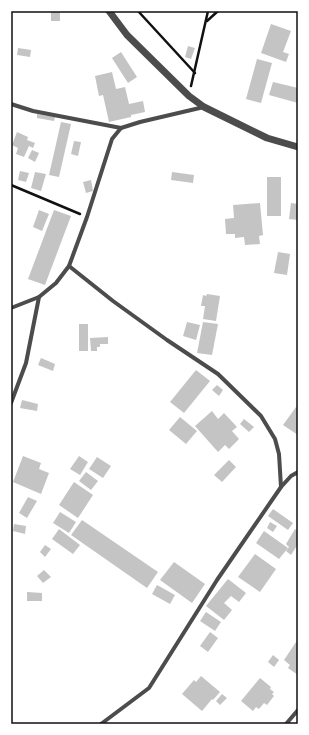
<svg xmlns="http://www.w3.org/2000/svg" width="309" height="735" viewBox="0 0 309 735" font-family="'Fira Sans Condensed',sans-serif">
	<rect width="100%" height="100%" fill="#fff"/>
	<g fill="#c4c4c4">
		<rect x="51" y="11" width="9" height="10"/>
		<path d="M271 24 291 31 283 52 289 54 286 62 261 53Z"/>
		<path d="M188 46 195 48 191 59 185 57Z"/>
		<path d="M18 48 31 50 30 57 17 55Z"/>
		<path d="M121 52 137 77 128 83 112 58Z"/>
		<path d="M257 59 272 63 261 103 246 99Z"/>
		<path d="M112 72 116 89 125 87 129 104 143 101 145 112 131 115V117L109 122 103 95 99 96 95 76Z"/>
		<path d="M273 82 298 88V103L269 95Z"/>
		<path d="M37 114 55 117 54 121 37 118Z"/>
		<path d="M61 122 71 124 59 177 49 175Z"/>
		<path d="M17 132 28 137 27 140 35 143 33 148 29 146 24 157 16 154 18 148 12 145Z"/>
		<path d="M74 141 81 142 78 156 71 154Z"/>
		<path d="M32 150 39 153 35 162 28 158Z"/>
		<path d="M20 171 29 173 26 182 18 180Z"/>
		<path d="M35 172 46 174 41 191 31 188Z"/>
		<path d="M172 172 194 175 193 183 171 180Z"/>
		<rect x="267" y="177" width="14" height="39"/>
		<path d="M91 180 93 191 86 193 83 182Z"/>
		<path d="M260 203 263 235 259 236 260 244 245 245 244 237 235 238V234H226L225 219 234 218 233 205Z"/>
		<path d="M291 203 298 204V220L289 219Z"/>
		<path d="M39 210 49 214 42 231 33 227Z"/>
		<path d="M54 210 71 216 45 285 28 279Z"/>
		<path d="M278 252 290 254 287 275 274 273Z"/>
		<path d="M207 294 220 296 216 321 203 319 205 306H201L203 295 206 296Z"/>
		<path d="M187 322 200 325 196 340 183 336Z"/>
		<path d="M203 322 218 324 212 355 197 353Z"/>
		<rect x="79" y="324" width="9" height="27"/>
		<path d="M108 337V344H100V347H97V351H91L90 338Z"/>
		<path d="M41 358 55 364 53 371 38 365Z"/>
		<path d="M196 370 210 381 184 413 170 402Z"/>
		<path d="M217 385 223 390 219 396 212 390Z"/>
		<path d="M22 400 38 404 37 411 20 408Z"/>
		<path d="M296 407 298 408V435L283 425Z"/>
		<path d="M212 411 218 419 224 413 237 427 232 431 239 439 229 449 225 445 218 452 195 426Z"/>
		<path d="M180 417 197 431 186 444 169 430Z"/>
		<path d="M244 419 254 427 249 432 240 424Z"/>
		<path d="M23 456 41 463 39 469 49 473 41 494 13 482Z"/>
		<path d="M79 456 88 462 80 475 70 469Z"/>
		<path d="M97 457 111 466 103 478 89 469Z"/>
		<path d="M229 460 236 467 222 482 214 475Z"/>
		<path d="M86 472 98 481 91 490 79 481Z"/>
		<path d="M74 482 93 495 78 518 59 505Z"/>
		<path d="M28 497 37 501 27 518 19 513Z"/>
		<path d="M273 509 293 523 288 530 268 516Z"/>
		<path d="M60 512 76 522 69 533 53 523Z"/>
		<path d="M82 520 158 572 147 588 71 535Z"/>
		<path d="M270 522 277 526 273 532 267 528Z"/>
		<path d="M14 524 26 526 25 534 13 531Z"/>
		<path d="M59 529 80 545 73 554 52 539Z"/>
		<path d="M295 529 298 531V544L291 555 286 551 289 547 286 544Z"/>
		<path d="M264 531 288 548 279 559 256 543Z"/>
		<path d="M45 545 51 549 45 557 40 552Z"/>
		<path d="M255 554 276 569 260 592 238 577Z"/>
		<path d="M174 562 205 584 192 603 160 580Z"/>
		<path d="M44 570 51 577 43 583 37 576Z"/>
		<path d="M228 579 246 593 239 602 231 596 224 603 232 610 224 620 206 606Z"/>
		<path d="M157 585 175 595 170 604 152 594Z"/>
		<path d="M27 592 42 593V601H27Z"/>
		<path d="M206 612 221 622 215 631 200 621Z"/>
		<path d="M210 632 218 638 208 652 200 646Z"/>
		<path d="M298 639V675L288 668 290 665 284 660Z"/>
		<path d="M273 655 279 660 274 667 268 662Z"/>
		<path d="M201 676 220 692 213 700 212 699 202 711 182 694 194 680 196 682Z"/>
		<path d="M260 678 271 687 270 689 274 692 272 694 274 696 267 705 264 703 259 709 256 707 253 711 241 701Z"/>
		<path d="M222 694 227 698 220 705 216 701Z"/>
	</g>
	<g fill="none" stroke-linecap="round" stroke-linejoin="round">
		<g stroke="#111" stroke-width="2.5">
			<path d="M138 11 195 73"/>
			<path d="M207 21 218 11"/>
			<path d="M191 86 208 11"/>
			<path d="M11 185 80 214"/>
		</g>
		<g stroke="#4c4c4c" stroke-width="4">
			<path d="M11 104 33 111 121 128"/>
			<path d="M69 266 113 301 167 340 218 374 261 416 275 439 279 454 281 487"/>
			<path d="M11 308 39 297 56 283 69 266 87 217 112 139 121 128 140 122 204 107"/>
			<path d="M11 403 26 363 39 297"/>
			<path d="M101 724 149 688 217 580 281 487 291 476 298 472"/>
			<path d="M286 724 298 710"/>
		</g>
		<path stroke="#4c4c4c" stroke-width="7" d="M109 11 127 35 189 96 204 107 267 138 298 147"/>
	</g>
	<rect width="309" height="735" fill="none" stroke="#ffffff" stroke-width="24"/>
	<rect x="12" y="12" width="285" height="711" fill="none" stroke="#111" stroke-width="1.5"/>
</svg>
